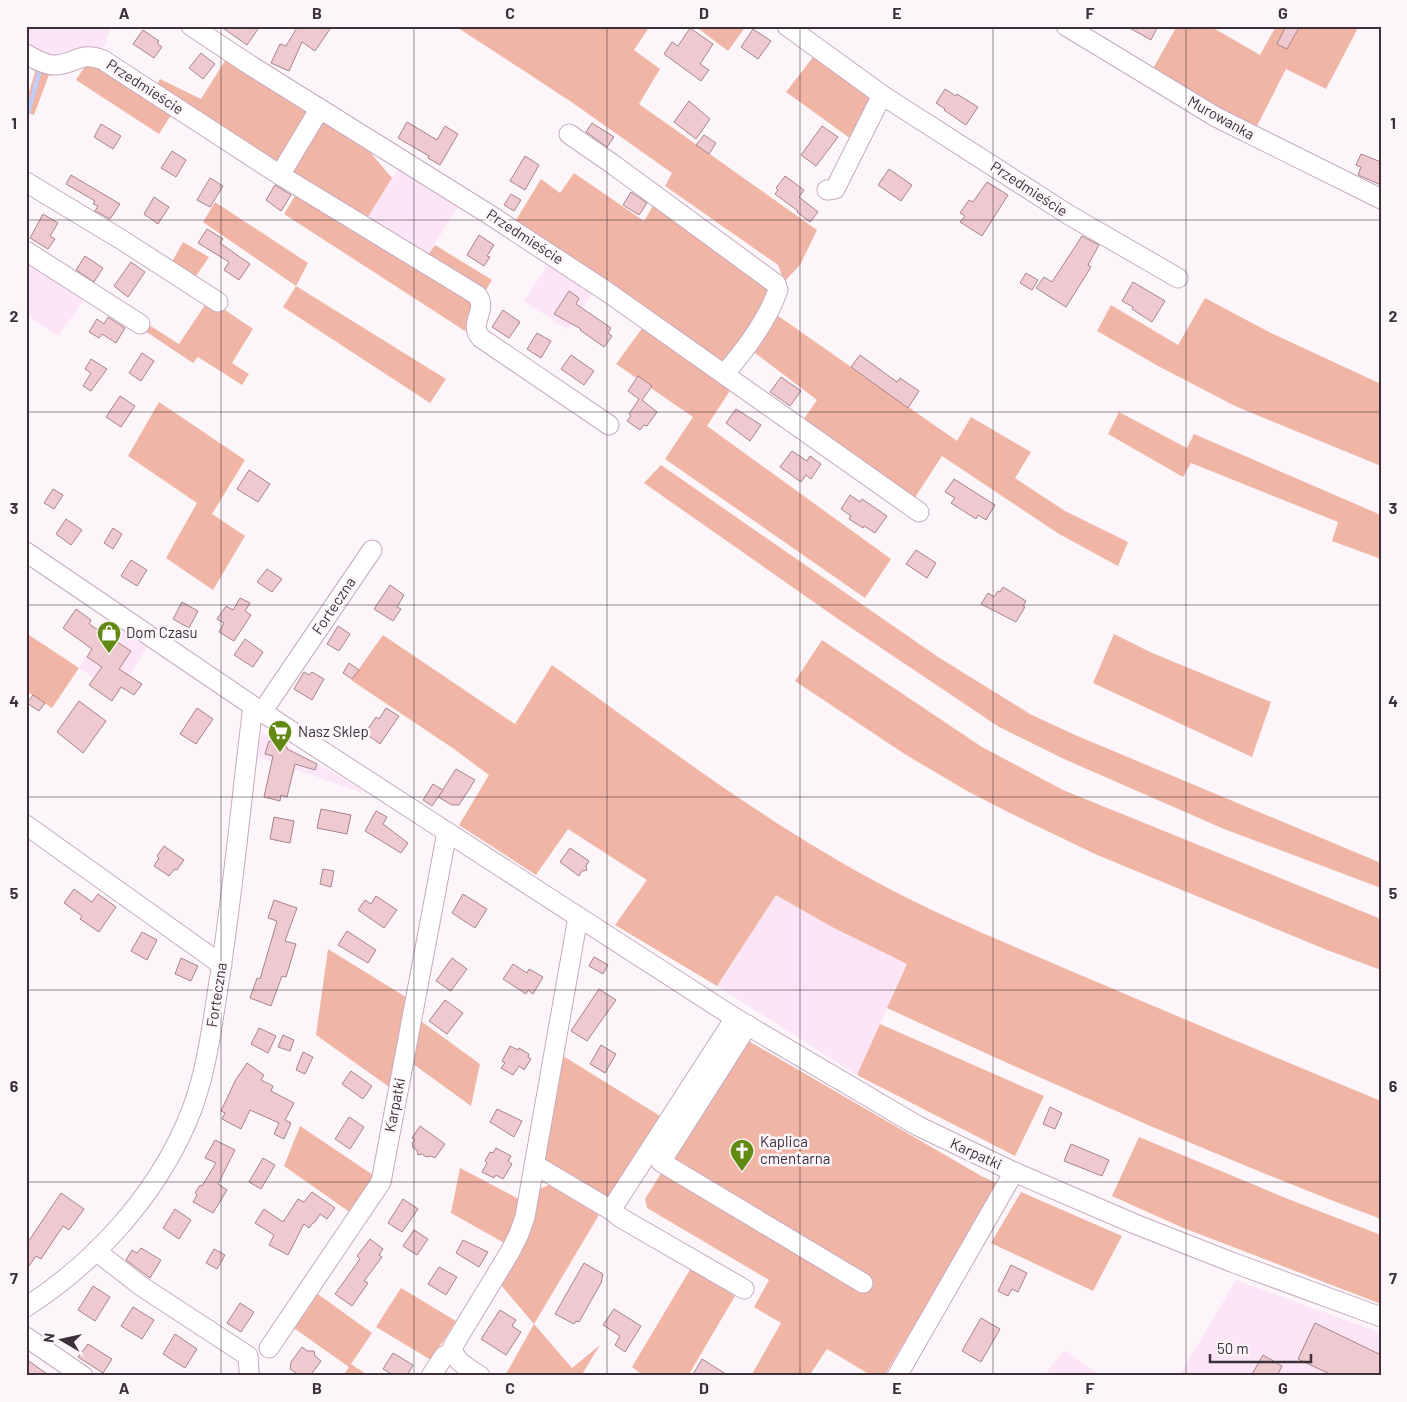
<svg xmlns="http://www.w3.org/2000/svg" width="1407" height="1402" viewBox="0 0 1407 1402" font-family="Barlow,sans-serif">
	<rect width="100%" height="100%" fill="#fcf6fa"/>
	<g fill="#fbe5f6">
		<path d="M26 26H111L104 47 77 53 58 59 26 49Z"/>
		<path d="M401 164 461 202 424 261 364 223Z"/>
		<path d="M26 248 92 289 58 336 26 315Z"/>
		<path d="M551 259 596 288 568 330 524 301Z"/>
		<path d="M108 621 147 647 118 694 79 668Z"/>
		<path d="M262 732 361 789 362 793 312 775 256 757Z"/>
		<path d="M776 895 832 927 907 964 857 1075 717 986Z"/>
		<path d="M1236 1280 1381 1333V1376H1179Z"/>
		<path d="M1064 1350 1101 1376H1044Z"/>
	</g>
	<g fill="#f1b5a5">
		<path d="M455 26H650L634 50 660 69 639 104 817 230 800 265 784 282 778 265 665 186 672 173 570 101Z"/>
		<path d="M695 26H746L728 51Z"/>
		<path d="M1177 26H1210L1260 55 1276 26H1359L1326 89 1286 69 1254 132 1151 72Z"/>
		<path d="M817 52 870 92 871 108 854 141 786 92Z"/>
		<path d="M228 56 306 105 308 114 277 163 155 88 160 79 201 99Z"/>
		<path d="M89 60 173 112 159 134 76 80Z"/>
		<path d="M37 65 50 72 34 115 26 112V103Z"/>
		<path d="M332 121 356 136 392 178 364 223 293 178 291 168 319 122Z"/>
		<path d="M574 173 644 221 656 201 772 292 728 361 717 362 513 225 541 179 560 193Z"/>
		<path d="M298 191 476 301V312L465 331 284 214Z"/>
		<path d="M215 202 308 263 296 286 446 379 430 403 283 307 296 286 203 222Z"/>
		<path d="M183 242 209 257 192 282 169 267Z"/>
		<path d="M435 245 492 280 483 295 424 261Z"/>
		<path d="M1205 298 1269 332 1381 384V466L1235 406 1160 367 1097 331 1111 305 1178 345Z"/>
		<path d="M209 299 253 329 232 363 249 374 242 385 198 357 193 363 145 331 149 325 179 344Z"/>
		<path d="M774 313 957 441 971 417 1031 452 1015 478 1065 511 1128 542 1118 566 1059 534 942 456 912 502 801 423 817 400 755 353Z"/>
		<path d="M646 323 733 386 707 426 891 559 865 598 665 459 693 417 616 364Z"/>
		<path d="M159 402 245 460 212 514 245 536 213 590 166 558 197 503 128 456Z"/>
		<path d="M1119 412 1187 448 1194 434 1381 515V559L1332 541 1338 522 1191 463 1183 477 1108 434Z"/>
		<path d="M661 465 938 657 1030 714 1075 735 1381 863V888L1224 829 1064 759 999 727 838 619 644 483Z"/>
		<path d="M26 633 79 668 52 708 26 691Z"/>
		<path d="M1114 634 1150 652 1271 702 1252 757 1093 683Z"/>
		<path d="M383 635 515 724 552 665C660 742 769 826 886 887 946 919 1009 944 1071 971 1174 1015 1277 1058 1381 1101V1219C1213 1156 1050 1083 887 1008L907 964 832 927 776 895 717 986 615 925 647 880 568 829 536 875 459 825 489 775 454 749 351 680Z"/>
		<path d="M822 640 982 747 1063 790 1381 919V970L1327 950 1095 854 1010 813 967 791 903 753 795 681Z"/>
		<path d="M328 949 409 999 392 1089 316 1035Z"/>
		<path d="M418 1019 480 1064 471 1106 409 1061Z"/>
		<path d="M880 1024 1044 1096 1015 1156 857 1075Z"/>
		<path d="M745 1039 983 1177 999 1184 884 1376H872L827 1349 809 1376H751L781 1323 754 1307 769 1280 647 1208 645 1199Z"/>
		<path d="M560 1054 660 1116 609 1199 542 1159Z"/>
		<path d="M300 1126 376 1177 351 1213 284 1166Z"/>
		<path d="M1139 1137 1288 1199 1381 1235V1304L1181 1227 1112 1196Z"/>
		<path d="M460 1168 519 1199 514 1231 506 1244 451 1213Z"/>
		<path d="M549 1185 599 1215 534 1324 572 1368 600 1345 581 1376H505L534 1324 500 1284 536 1190Z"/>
		<path d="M1021 1192 1122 1236 1093 1291 991 1243Z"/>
		<path d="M691 1268 735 1296 688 1376H644L632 1367Z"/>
		<path d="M401 1288 456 1321 431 1360 376 1327Z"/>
		<path d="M315 1292 372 1333 351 1364 369 1376H343L349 1367 291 1326Z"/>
	</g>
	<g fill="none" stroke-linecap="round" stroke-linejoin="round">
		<path stroke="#c1cdf8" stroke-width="4.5" d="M28 113 41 66"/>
	</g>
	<g fill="#efc9d0" stroke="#a7848b">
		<path d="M220 26H260L247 45Z"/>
		<path d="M298 26H332L315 51 302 42 289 71 271 63 280 44 286 46Z"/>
		<path d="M1126 26H1158L1151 40Z"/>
		<path d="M1286 26H1300L1287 49 1277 44Z"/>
		<path d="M690 28 713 44 700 64 709 70 701 81 664 54 672 42 678 46Z"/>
		<path d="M753 29 771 41 758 59 741 47Z"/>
		<path d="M143 30 159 41 157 43 162 47 154 58 133 44Z"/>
		<path d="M201 53 215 64 203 79 189 68Z"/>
		<path d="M945 89 956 96 957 94 978 107 966 125 944 110 945 109 936 103Z"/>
		<path d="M689 101 710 119 696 139 674 122Z"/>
		<path d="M407 122 437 140 445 126 458 134 440 165 428 158 429 156 398 138Z"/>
		<path d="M592 123 614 137 607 147 586 132Z"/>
		<path d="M101 124 121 136 113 149 94 137Z"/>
		<path d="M822 126 838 137 816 166 801 155Z"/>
		<path d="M704 135 716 143 709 154 696 145Z"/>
		<path d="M172 151 186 160 176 177 161 168Z"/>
		<path d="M1361 154 1381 162V185L1358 175 1361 167 1356 165Z"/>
		<path d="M525 156 539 165 525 190 510 181Z"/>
		<path d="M889 169 912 185 901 201 878 185Z"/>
		<path d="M71 175 120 204 110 219 95 211 98 206 93 204 95 201 66 184Z"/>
		<path d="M785 176 804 190 799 197 818 212 810 222 797 212 798 211 775 194 778 190 776 188Z"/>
		<path d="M210 178 223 186 210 207 197 200Z"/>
		<path d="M987 182 1008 195 982 236 960 222 965 216 960 213 969 200 973 202Z"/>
		<path d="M275 185 291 195 281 211 266 200Z"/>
		<path d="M631 192 647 203 639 215 623 205Z"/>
		<path d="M511 194 521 200 514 211 504 205Z"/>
		<path d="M154 197 169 207 158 224 144 214Z"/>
		<path d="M43 214 58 223 50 236 55 239 48 249 30 238Z"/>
		<path d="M207 229 223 239 220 243 250 264 239 280 224 270 229 262 198 243Z"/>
		<path d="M479 235 494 245 487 256 490 257 484 266 467 255Z"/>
		<path d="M1082 236 1099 245 1088 265 1091 267 1066 307 1036 288 1044 277 1052 282Z"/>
		<path d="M85 256 103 268 94 282 76 270Z"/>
		<path d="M131 262 145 272 128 297 114 286Z"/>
		<path d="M1026 273 1038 280 1032 290 1020 283Z"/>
		<path d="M1133 282 1165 301 1152 322 1132 309 1133 307 1122 301Z"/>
		<path d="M569 291 579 298 576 304 611 328 608 333 612 336 604 347 580 330 581 329 554 314Z"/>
		<path d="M503 310 520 322 509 338 492 327Z"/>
		<path d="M108 317 125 328 116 343 102 334 99 338 89 332 97 319 104 324Z"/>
		<path d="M537 333 551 341 541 358 527 349Z"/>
		<path d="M142 353 154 361 141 381 129 373Z"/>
		<path d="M571 355 594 371 584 385 561 369Z"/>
		<path d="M860 355 897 382 900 378 919 391 908 408 851 367Z"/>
		<path d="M91 359 107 369 91 391 83 386 91 373 85 369Z"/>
		<path d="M638 376 652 386 642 400 657 412 647 426 644 425 640 430 627 421 631 416 629 414 639 399 628 391Z"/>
		<path d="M781 377 801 391 790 406 770 392Z"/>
		<path d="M120 396 135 406 121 427 106 417Z"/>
		<path d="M736 409 761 425 750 441 726 423Z"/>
		<path d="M792 451 807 461 810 456 821 464 811 479 806 475 801 482 780 467Z"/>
		<path d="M249 470 270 484 258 502 237 489Z"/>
		<path d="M954 479 995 505 986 520 978 515 976 519 951 503 955 498 945 492Z"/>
		<path d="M53 489 63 495 54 509 44 503Z"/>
		<path d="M850 495 860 502 862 499 887 516 875 533 864 526 863 528 849 519 851 516 841 509Z"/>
		<path d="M66 519 82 530 71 545 56 534Z"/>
		<path d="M113 528 122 534 113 549 104 543Z"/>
		<path d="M916 550 936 563 927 578 906 564Z"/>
		<path d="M131 560 147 570 137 586 121 576Z"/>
		<path d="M267 569 282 579 272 592 257 582Z"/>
		<path d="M390 585 404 595 397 607 401 609 393 621 374 609Z"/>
		<path d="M1003 587 1026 601 1023 606 1025 607 1016 622 981 604 988 593 994 597 998 591 1000 592Z"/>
		<path d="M240 598 250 603 245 611 251 615 234 641 219 632 224 623 217 619 226 606 233 610Z"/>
		<path d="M182 602 198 611 189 628 173 619Z"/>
		<path d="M76 609 91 620 89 624 131 651 119 669 142 684 134 695 121 687 112 701 89 685 102 667 87 657 92 649 63 628Z"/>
		<path d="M338 626 350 634 339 651 327 644Z"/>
		<path d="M245 639 263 652 253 667 234 655Z"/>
		<path d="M349 663 359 670 352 679 343 673Z"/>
		<path d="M304 672 309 675 312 672 324 679 312 700 294 689Z"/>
		<path d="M33 695 45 703 39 711 27 703Z"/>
		<path d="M79 701 106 721 83 753 57 732Z"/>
		<path d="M197 708 213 719 196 744 180 734Z"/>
		<path d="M386 708 399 716 380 744 365 733 376 717 379 719Z"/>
		<path d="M269 741 287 747V749L317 764 315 770 295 764 287 797 281 795 280 801 264 797 273 756 265 754Z"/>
		<path d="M456 769 475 780 459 805H452L438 797Z"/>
		<path d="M433 784 443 790 432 806 423 800Z"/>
		<path d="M321 809 351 815 347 834 317 828Z"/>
		<path d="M376 811 387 817 383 824 408 843 401 853 365 831Z"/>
		<path d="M274 817 294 821 290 843 270 839Z"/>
		<path d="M164 846 184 860 177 870 175 869 169 876 154 866 159 858 157 856Z"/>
		<path d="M570 848 589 861 586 866 587 870 582 871 579 876 560 862Z"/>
		<path d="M323 869 334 871 331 887 320 884Z"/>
		<path d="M74 889 92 902 98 894 116 907 99 932 80 919 82 916 64 903Z"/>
		<path d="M463 894 487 909 475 928 452 913Z"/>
		<path d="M376 896 397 910 384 928 358 910 365 900 371 904Z"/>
		<path d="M274 900 297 908 285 941 296 944 286 977 282 976 271 1006 250 998 257 978 260 979 277 921 268 918Z"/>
		<path d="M347 931 376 950 368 963 338 945Z"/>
		<path d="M142 932 157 940 147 960 131 951Z"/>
		<path d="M594 957 608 965 603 974 589 966Z"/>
		<path d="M181 958 198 966 191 981 175 974Z"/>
		<path d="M452 958 467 969 451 991 436 981Z"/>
		<path d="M513 964 527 973 529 969 543 977 533 994 528 990 526 994 503 979Z"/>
		<path d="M599 989 616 1000 587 1041 571 1031Z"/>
		<path d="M445 1000 463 1013 447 1034 429 1021Z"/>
		<path d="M259 1028 276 1036 268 1053 251 1044Z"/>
		<path d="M283 1035 294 1040 290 1051 278 1047Z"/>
		<path d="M601 1045 616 1054 605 1073 590 1064Z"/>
		<path d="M510 1046 518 1050 519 1048 529 1054 528 1057 531 1059 524 1070 519 1066 513 1075 501 1068 505 1063 502 1061Z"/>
		<path d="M303 1052 313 1057 305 1074 296 1070Z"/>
		<path d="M247 1063 264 1075 261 1080 273 1086 271 1091 294 1103 285 1120 291 1123 284 1139 274 1134 279 1123 250 1110 241 1129 222 1119 225 1113 221 1111 235 1081Z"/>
		<path d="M351 1071 372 1086 363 1099 342 1084Z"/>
		<path d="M1050 1107 1062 1113 1055 1129 1043 1124Z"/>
		<path d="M497 1109 522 1121 514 1137 490 1122Z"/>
		<path d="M349 1117 364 1127 350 1149 335 1139Z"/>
		<path d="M420 1126 445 1144 435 1158 431 1156 426 1157 422 1154 418 1155 417 1150 413 1148 412 1143 415 1140 412 1138Z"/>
		<path d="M215 1140 235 1150 218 1184 227 1190 213 1213 193 1202 197 1195 195 1193 200 1185 202 1186 216 1163 205 1158Z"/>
		<path d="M1071 1144 1109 1160 1102 1176 1064 1161Z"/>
		<path d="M496 1148 511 1156 508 1161 512 1164 503 1179 496 1175 494 1178 482 1172 487 1163 485 1161 490 1152 493 1153Z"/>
		<path d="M263 1158 275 1165 261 1189 249 1182Z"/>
		<path d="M312 1192 335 1208 327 1219 320 1214 315 1222 313 1223 309 1228 304 1224 288 1255 269 1245 274 1235 255 1223 264 1209 283 1222 298 1199 304 1202Z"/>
		<path d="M61 1193 84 1209 69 1230 63 1226 41 1259 36 1256 26 1270V1245Z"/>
		<path d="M403 1199 418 1209 402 1232 388 1223Z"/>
		<path d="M175 1209 191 1220 179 1239 163 1228Z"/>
		<path d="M414 1230 428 1239 417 1255 403 1246Z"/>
		<path d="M370 1239 383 1249 379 1255 382 1257 364 1281 368 1283 352 1306 335 1294 360 1259 357 1256Z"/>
		<path d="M463 1240 488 1252 479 1267 456 1253Z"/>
		<path d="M141 1248 161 1260 150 1278 126 1260 132 1250 137 1253Z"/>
		<path d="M214 1249 225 1255 217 1269 206 1263Z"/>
		<path d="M584 1263 603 1274 601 1283 579 1322 576 1321 574 1324 555 1314Z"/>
		<path d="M1011 1265 1027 1273 1018 1292 1012 1289 1008 1296 998 1291Z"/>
		<path d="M439 1267 457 1277 446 1295 428 1284Z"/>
		<path d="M93 1286 110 1297 95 1321 78 1310Z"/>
		<path d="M240 1303 254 1312 241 1332 227 1323Z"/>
		<path d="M133 1307 154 1320 142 1339 121 1326Z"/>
		<path d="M614 1309 641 1326 625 1352 615 1345 620 1336 603 1325Z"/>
		<path d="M500 1310 516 1320 512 1326 521 1332 506 1355 481 1339Z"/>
		<path d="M981 1318 1000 1329 981 1362 962 1351Z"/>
		<path d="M1315 1323 1381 1355V1376H1334L1298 1359Z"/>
		<path d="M175 1334 197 1349 185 1368 163 1354Z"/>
		<path d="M88 1344 112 1359 103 1373 78 1357Z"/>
		<path d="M302 1347 307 1351H314L315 1356 321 1361 310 1376H300L290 1369 291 1362Z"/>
		<path d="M393 1353 413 1365 407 1376H395L383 1369Z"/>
		<path d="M1263 1355 1282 1366 1277 1376H1251Z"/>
		<path d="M26 1359 50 1376H26Z"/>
		<path d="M702 1359 729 1376H692Z"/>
	</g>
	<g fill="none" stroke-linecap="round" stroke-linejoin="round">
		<defs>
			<g id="minor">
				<path d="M191 26 253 67 490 215 606 291 919 512"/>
				<path d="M787 26 882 95 1069 215 1178 278"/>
				<path d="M1066 26 1216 117 1381 199"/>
				<path d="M26 54C34 59 48 66 57 65 76 63 82 51 103 60L280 175 477 295C489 310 467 324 481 338L609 425"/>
				<path d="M569 134 611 163 776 284 778 290C767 321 746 349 725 373"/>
				<path d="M280 175 319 110"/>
				<path d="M26 182 122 240 218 302"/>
				<path d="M827 190 835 189 882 95"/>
				<path d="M26 251 140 324"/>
				<path d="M26 552 253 706 447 832 735 1018 918 1126 1014 1172 1135 1224 1234 1263 1381 1317"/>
				<path d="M262 712 372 550"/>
				<path d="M26 825 222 965"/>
				<path d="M748 1025 661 1162 863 1283"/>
				<path d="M535 1165 611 1210 621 1218 744 1289"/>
				<path d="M611 1210 735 1018"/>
				<path d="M96 1251 141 1286 248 1356 249 1371"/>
				<path d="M26 1307C94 1263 153 1199 186 1124 205 1081 211 1034 218 988 233 895 241 800 253 706"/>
				<path d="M26 1337 83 1376"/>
				<path d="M269 1348 381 1182 447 832"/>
				<path d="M431 1376 444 1356 453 1352"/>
				<path d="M480 1376C469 1368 452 1361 453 1346L510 1252 519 1234 525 1217 578 917"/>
				<path d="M897 1376 1014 1172"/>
			</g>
		</defs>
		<use href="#minor" stroke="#c6aac0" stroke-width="21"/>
		<use href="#minor" stroke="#fff" stroke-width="19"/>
	</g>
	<path fill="none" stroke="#3c3039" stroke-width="1" stroke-opacity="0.55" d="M221 26V1376M414 26V1376M607 26V1376M800 26V1376M993 26V1376M1186 26V1376M26 220H1381M26 412H1381M26 605H1381M26 797H1381M26 990H1381M26 1182H1381"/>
	<defs>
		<symbol id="shop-pin" viewBox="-11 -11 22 30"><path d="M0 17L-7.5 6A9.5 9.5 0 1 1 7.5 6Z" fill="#628911" stroke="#fcf6fa"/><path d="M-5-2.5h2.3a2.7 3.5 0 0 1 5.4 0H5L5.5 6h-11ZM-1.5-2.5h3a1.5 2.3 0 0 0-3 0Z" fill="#fff"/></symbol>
		<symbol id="supermarket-pin" viewBox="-11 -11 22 30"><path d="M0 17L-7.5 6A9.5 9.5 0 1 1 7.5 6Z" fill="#628911" stroke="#fcf6fa"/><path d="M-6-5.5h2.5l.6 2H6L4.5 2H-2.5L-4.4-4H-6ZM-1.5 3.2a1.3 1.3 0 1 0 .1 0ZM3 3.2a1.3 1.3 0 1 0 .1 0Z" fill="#fff"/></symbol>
		<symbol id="church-pin" viewBox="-11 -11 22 30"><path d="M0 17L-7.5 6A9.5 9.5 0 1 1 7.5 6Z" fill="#628911" stroke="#fcf6fa"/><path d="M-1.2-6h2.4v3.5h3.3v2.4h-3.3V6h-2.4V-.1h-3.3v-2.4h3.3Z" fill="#fff"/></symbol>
	</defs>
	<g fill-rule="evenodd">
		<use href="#shop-pin" x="95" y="619" width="28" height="38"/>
		<use href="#supermarket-pin" x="266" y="718" width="28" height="38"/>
		<use href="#church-pin" x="728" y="1137" width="28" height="38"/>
	</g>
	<g text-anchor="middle" stroke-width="5" stroke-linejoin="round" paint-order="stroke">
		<g font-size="15" fill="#3c3039" stroke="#fcf6fa">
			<text transform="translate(145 87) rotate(33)" y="5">Przedmieście</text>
			<text transform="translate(1221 118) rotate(29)" y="5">Murowanka</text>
			<text transform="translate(1029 189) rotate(33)" y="5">Przedmieście</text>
			<text transform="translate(525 237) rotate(33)" y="5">Przedmieście</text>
			<text transform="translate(334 606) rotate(-56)" y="5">Forteczna</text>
			<text transform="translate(217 995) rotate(-81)" y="5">Forteczna</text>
			<text transform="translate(395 1105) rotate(-79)" y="5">Karpatki</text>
			<text transform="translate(976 1154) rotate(25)" y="5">Karpatki</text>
		</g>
		<g font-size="15" fill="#3c3039" stroke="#fcf6fa" text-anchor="start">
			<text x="126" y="638">Dom Czasu</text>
			<text x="298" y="737">Nasz Sklep</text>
			<text x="760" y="1147">Kaplica<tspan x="760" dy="17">cmentarna</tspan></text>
		</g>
	</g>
	<rect width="1407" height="1402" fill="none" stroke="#fcf6fa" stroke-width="55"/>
	<g transform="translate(62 1340) rotate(279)" stroke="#fcf6fa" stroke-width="4" paint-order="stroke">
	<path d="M0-4L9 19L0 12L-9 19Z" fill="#3c3039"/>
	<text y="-8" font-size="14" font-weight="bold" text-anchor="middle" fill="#3c3039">N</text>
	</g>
	<path d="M1210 1354v8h101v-8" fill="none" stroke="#3c3039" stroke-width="2.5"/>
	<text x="1217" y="1354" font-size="15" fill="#3c3039" stroke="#fcf6fa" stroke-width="4" paint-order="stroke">50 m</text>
	<rect x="28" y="28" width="1352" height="1346" fill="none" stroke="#3c3039" stroke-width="2"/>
	<g font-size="16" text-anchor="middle" font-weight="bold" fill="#3c3039">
		<text x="124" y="19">A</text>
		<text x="317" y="19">B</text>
		<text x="510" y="19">C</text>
		<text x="704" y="19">D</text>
		<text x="897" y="19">E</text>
		<text x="1090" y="19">F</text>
		<text x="1283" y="19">G</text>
		<text x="14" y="129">1</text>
		<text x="1393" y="129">1</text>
		<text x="14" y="322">2</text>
		<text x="1393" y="322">2</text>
		<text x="14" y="514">3</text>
		<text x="1393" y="514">3</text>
		<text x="14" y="707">4</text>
		<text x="1393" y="707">4</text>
		<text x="14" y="899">5</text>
		<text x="1393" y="899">5</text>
		<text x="14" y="1092">6</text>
		<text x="1393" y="1092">6</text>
		<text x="14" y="1284">7</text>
		<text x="1393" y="1284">7</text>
		<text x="124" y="1394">A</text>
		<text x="317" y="1394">B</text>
		<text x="510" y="1394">C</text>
		<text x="704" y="1394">D</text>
		<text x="897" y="1394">E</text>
		<text x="1090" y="1394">F</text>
		<text x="1283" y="1394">G</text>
	</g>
</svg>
